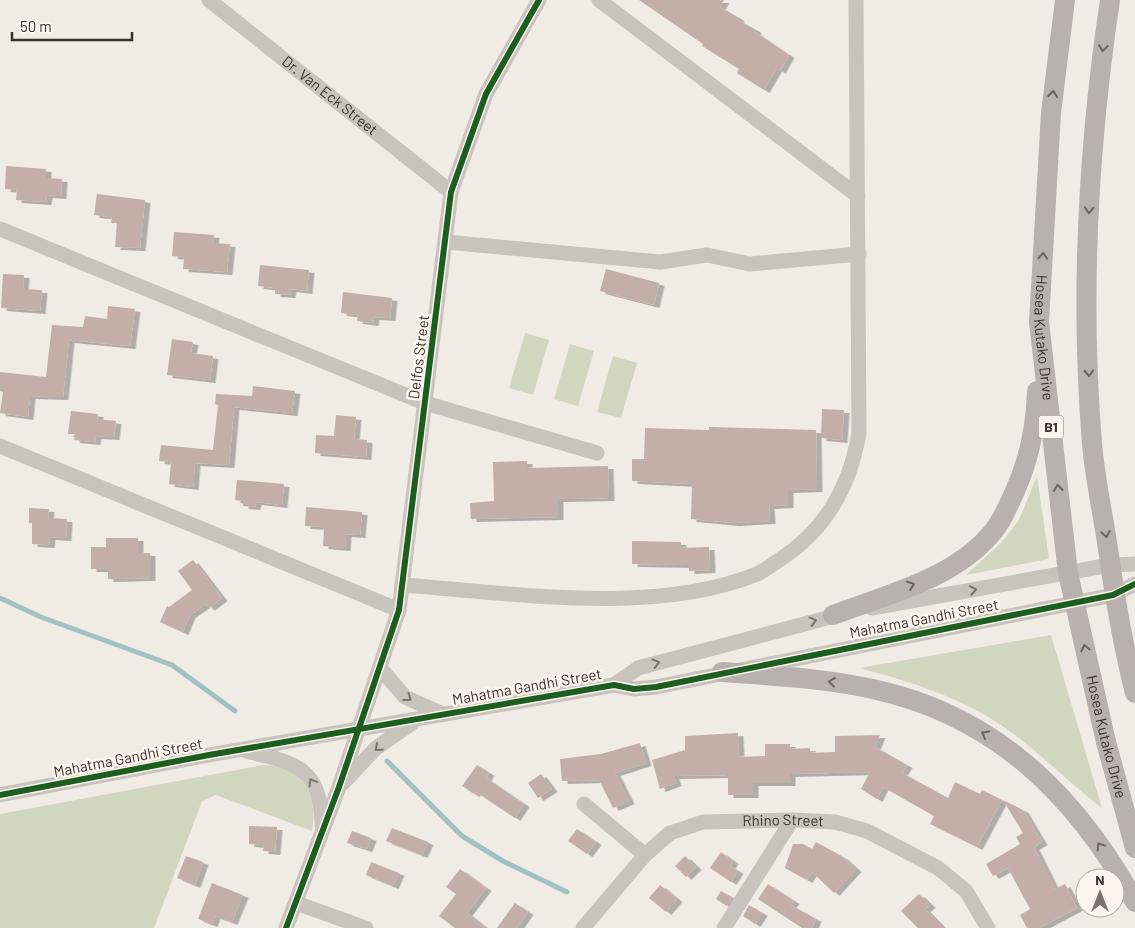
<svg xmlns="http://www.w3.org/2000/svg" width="1135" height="928" viewBox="0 0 1135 928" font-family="Barlow,sans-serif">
	<defs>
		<filter id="shadow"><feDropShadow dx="5.5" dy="3" stdDeviation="0" flood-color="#0004"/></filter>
	</defs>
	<rect width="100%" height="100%" fill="#f0ebe5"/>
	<g fill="#d1d6bf">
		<path d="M525 333 549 340 533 395 509 388Z"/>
		<path d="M570 344 594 351 578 406 554 399Z"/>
		<path d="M613 356 637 363 621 418 597 412Z"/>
		<path d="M1037 476 1049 559 966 575 1002 542 1019 520Z"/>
		<path d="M1051 635 1102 808C1067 782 1037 749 1001 725 958 696 908 681 859 668Z"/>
		<path d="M264 765C302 765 319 796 312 831L216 795 202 801 154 928H0V814Z"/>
	</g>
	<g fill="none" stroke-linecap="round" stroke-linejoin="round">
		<g stroke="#a1c2c1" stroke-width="5">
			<path d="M0 598 41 617 172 665 235 711"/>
			<path d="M387 761 462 836 503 861 567 892"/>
		</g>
	</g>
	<g fill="#c3afa7" filter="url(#shadow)">
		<path d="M639 0H724L720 7 739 18 738 20 756 30 755 32 789 55 780 71 777 68 764 90 737 73 739 69 702 46 703 44Z"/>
		<path d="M6 166 46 169V178L62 179 61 196 47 195 46 202 16 200 17 190 5 189Z"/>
		<path d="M97 194 145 200 140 248 115 247 117 223H111L112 217 94 215Z"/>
		<path d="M174 232 214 235 213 243 230 244 227 272 183 269 184 257 172 256Z"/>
		<path d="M260 265 309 270 307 291 291 289 290 295 275 294V288L258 286Z"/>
		<path d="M606 269 659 283 654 305 600 291Z"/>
		<path d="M3 274 24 275 23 289 42 290 40 311 1 308Z"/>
		<path d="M343 292 392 298 390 318 374 317 373 323 357 321 358 315 341 313Z"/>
		<path d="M108 306 135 309 130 346 69 340 63 397 30 396 28 417 0 413 3 392 0 391V372L46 377 52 325 83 327 85 316 107 319Z"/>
		<path d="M172 339 193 342 191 353 213 356 210 380 167 375Z"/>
		<path d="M253 386 295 391 292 413 234 407 229 465 195 463 193 487 169 484 171 462 159 461 161 445 213 450 218 405 215 404 216 394 252 396Z"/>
		<path d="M822 409 844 410 842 440 821 438Z"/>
		<path d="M71 411 98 414 97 419 116 421 114 437 96 436 95 442 74 440 75 434H68Z"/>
		<path d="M336 415 356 417 354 439 367 440 366 457 315 453 316 435 334 436Z"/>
		<path d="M709 427 816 430 817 489 788 490V505L769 506 770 521 734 523 691 519 692 484 632 481V459H644L645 428 709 430Z"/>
		<path d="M527 461V468L608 466 609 498 558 499V517L471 519 470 503 494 501 493 462Z"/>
		<path d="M237 480 284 484 282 505 256 502 255 507 243 506V501L235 500Z"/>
		<path d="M306 507 362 512 360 535 346 534 345 548 323 546 324 527 305 526Z"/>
		<path d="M29 508 49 509 48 518 67 519 66 538 50 537 49 545 32 544V523H29Z"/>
		<path d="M106 538H138V553H150V578L108 579V569H91V547H106Z"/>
		<path d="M632 541 681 542V548L709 547 710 570 689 571V565L632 564Z"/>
		<path d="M193 560 222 598 209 608 206 604 190 615 183 632 160 622 167 606 169 607 192 590 178 571Z"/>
		<path d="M738 733 739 757 765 756V744H790V749L810 748V753L835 752V736L880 735 875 747 907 765 902 773 948 798 955 782 980 794 982 790 1002 800 977 847 930 824 934 816 883 787 877 799 861 789 870 772 790 774V783H753V795H728V775L674 776 676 783 660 789 652 760 685 750V736Z"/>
		<path d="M640 743 646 763 615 773 629 801 613 808 599 780 562 781 560 759 601 754Z"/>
		<path d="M477 765 489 773 486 778 524 804 515 818 476 792 474 794 462 786Z"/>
		<path d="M541 774 552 789 538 798 528 783Z"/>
		<path d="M1003 800 1023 810 1042 842 1034 847 1055 889 1065 884 1077 908 1039 928H1027L1020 915 1030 909 1008 868 993 876 986 864 1020 844 1016 837 1023 833Z"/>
		<path d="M249 826 277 827 275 852 263 851 264 845 249 844Z"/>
		<path d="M392 828 428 842 422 855 386 841Z"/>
		<path d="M577 829 596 842 587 854 568 841Z"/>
		<path d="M352 831 371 838 367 849 347 843Z"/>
		<path d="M816 842 843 857 856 869 834 893 812 872 807 880 785 868 793 844H803L812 849Z"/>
		<path d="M721 852 733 861 730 866 738 871 731 882 710 868Z"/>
		<path d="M186 856 203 862 195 885 177 878Z"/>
		<path d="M685 856 696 867 686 877 675 866Z"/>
		<path d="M371 862 399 873 393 886 366 875Z"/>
		<path d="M460 869 486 888 467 913 486 928H455L439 916 456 894 446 887Z"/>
		<path d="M212 883 243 895 232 922 215 916 212 924 198 919Z"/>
		<path d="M768 884 794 901 791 905 816 919 812 928H802L758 899Z"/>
		<path d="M660 885 677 899 666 912 649 898Z"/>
		<path d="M721 891 732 897 727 906 716 899Z"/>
		<path d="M919 894 930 905 925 909 943 928H918L901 911Z"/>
		<path d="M515 903 528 912 517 928H497Z"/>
		<path d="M749 905 762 913 755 924 743 916Z"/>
	</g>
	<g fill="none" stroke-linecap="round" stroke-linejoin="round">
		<g stroke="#c9c3be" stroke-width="15">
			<path id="s1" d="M209 0 451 192"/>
			<path d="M599 0 858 196"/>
			<path d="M0 229 425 403 597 453"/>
			<path d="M446 242 660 262 707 255 750 264 859 254"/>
			<path d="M0 446 399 610"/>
			<path d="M403 585C512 593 654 616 757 574 764 571 772 565 779 560 825 531 850 486 859 433L856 0"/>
			<path d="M872 608 1110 565 1135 564"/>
			<path d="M381 669 405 697 443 714"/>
			<path d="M614 685 638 668 842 614"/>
			<path d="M246 751C296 763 320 767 322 824"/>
			<path d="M343 783 376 748 412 723"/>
			<path d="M0 795 209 755 614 685 634 689 656 687 1113 595 1135 584"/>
			<path d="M584 804 645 855"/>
			<path d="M296 903 366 928"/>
			<path d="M286 928 339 787 399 610 451 192 486 94 539 0"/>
			<path id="s2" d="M583 928 645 855 670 833 703 822 792 820 835 822 867 831 938 868 966 891 988 928"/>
			<path d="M724 928 792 820"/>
		</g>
		<g stroke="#b8b1ad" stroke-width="20">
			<path id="s3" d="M1065 0 1051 113 1039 322 1068 573 1106 742 1135 848"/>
			<path d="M1110 0C1088 147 1080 296 1092 444 1095 479 1103 514 1108 549 1115 598 1123 646 1135 693"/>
			<path d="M833 615C886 595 953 579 991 534 1002 522 1008 506 1015 491 1029 460 1036 425 1037 391"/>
			<path d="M722 672C774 676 826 678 877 690 997 717 1077 797 1135 902"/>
		</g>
		<defs>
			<g id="cycleway">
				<path d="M0 795 209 755 614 685 634 689 656 687 1113 595 1135 584"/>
				<path d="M286 928 339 787 399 610 451 192 486 94 539 0"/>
			</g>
		</defs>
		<use href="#cycleway" stroke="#fbf5ee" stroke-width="9"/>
		<use href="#cycleway" stroke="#1b5e20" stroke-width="6"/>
	</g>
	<defs><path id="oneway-chevron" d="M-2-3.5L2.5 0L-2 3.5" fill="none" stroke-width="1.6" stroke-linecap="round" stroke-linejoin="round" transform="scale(1.25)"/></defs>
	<g stroke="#6d645f">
		<use href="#oneway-chevron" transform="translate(1103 48) rotate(97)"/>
		<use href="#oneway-chevron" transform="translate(1053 94) rotate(-83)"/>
		<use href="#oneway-chevron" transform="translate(1089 210) rotate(93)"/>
		<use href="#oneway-chevron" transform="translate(1043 256) rotate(-87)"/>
		<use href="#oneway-chevron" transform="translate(1089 373) rotate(87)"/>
		<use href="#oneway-chevron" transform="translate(1058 488) rotate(-96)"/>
		<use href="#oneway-chevron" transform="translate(1106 534) rotate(81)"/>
		<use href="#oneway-chevron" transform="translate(911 585) rotate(-21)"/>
		<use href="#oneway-chevron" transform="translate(1085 648) rotate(-103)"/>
		<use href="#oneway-chevron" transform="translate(832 682) rotate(-174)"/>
		<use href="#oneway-chevron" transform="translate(985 734) rotate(-150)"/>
		<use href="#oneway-chevron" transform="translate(1100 846) rotate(-124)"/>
	</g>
	<g stroke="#7b726d">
		<use href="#oneway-chevron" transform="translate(973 590) rotate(-10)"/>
		<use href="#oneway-chevron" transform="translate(813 621) rotate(-15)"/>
		<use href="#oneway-chevron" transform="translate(656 663) rotate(-15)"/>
		<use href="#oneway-chevron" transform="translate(408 698) rotate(36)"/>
		<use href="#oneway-chevron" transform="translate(378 748) rotate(139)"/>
		<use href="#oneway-chevron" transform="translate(312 782) rotate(-121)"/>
	</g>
	<g text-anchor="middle" stroke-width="5" stroke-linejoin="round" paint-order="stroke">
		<rect fill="#fbf5ee" stroke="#756b66" stroke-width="1" x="1038.5" y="415.5" width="25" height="23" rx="4"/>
		<g font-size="14" font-weight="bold" fill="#3b302b">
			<text x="1051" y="432">B1</text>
		</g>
		<g font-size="15" fill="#3b302b" stroke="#fbf5ee">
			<text dy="5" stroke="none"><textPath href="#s1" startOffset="154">Dr. Van Eck Street</textPath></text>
			<text dy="5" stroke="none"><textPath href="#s3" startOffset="339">Hosea Kutako Drive</textPath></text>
			<text transform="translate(419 357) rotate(-83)" y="5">Delfos Street</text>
			<text transform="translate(924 619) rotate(-11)" y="5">Mahatma Gandhi Street</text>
			<text transform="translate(527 687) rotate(-10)" y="5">Mahatma Gandhi Street</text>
			<text dy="5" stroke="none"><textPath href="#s3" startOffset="744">Hosea Kutako Drive</textPath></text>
			<text transform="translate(128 758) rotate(-11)" y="5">Mahatma Gandhi Street</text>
			<text dy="5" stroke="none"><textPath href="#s2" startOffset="244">Rhino Street</textPath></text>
		</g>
	</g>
	<g transform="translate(1100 893)"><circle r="24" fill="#fbf5ee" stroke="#aea6a0"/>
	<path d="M0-4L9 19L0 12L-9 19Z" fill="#7a716c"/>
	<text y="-8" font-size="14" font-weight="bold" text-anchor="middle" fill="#3b302b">N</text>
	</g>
	<path d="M12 32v8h120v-8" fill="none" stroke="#3b302b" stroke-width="2.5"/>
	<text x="20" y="32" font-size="15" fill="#3b302b" stroke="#fbf5ee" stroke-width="4" paint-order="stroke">50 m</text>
</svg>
